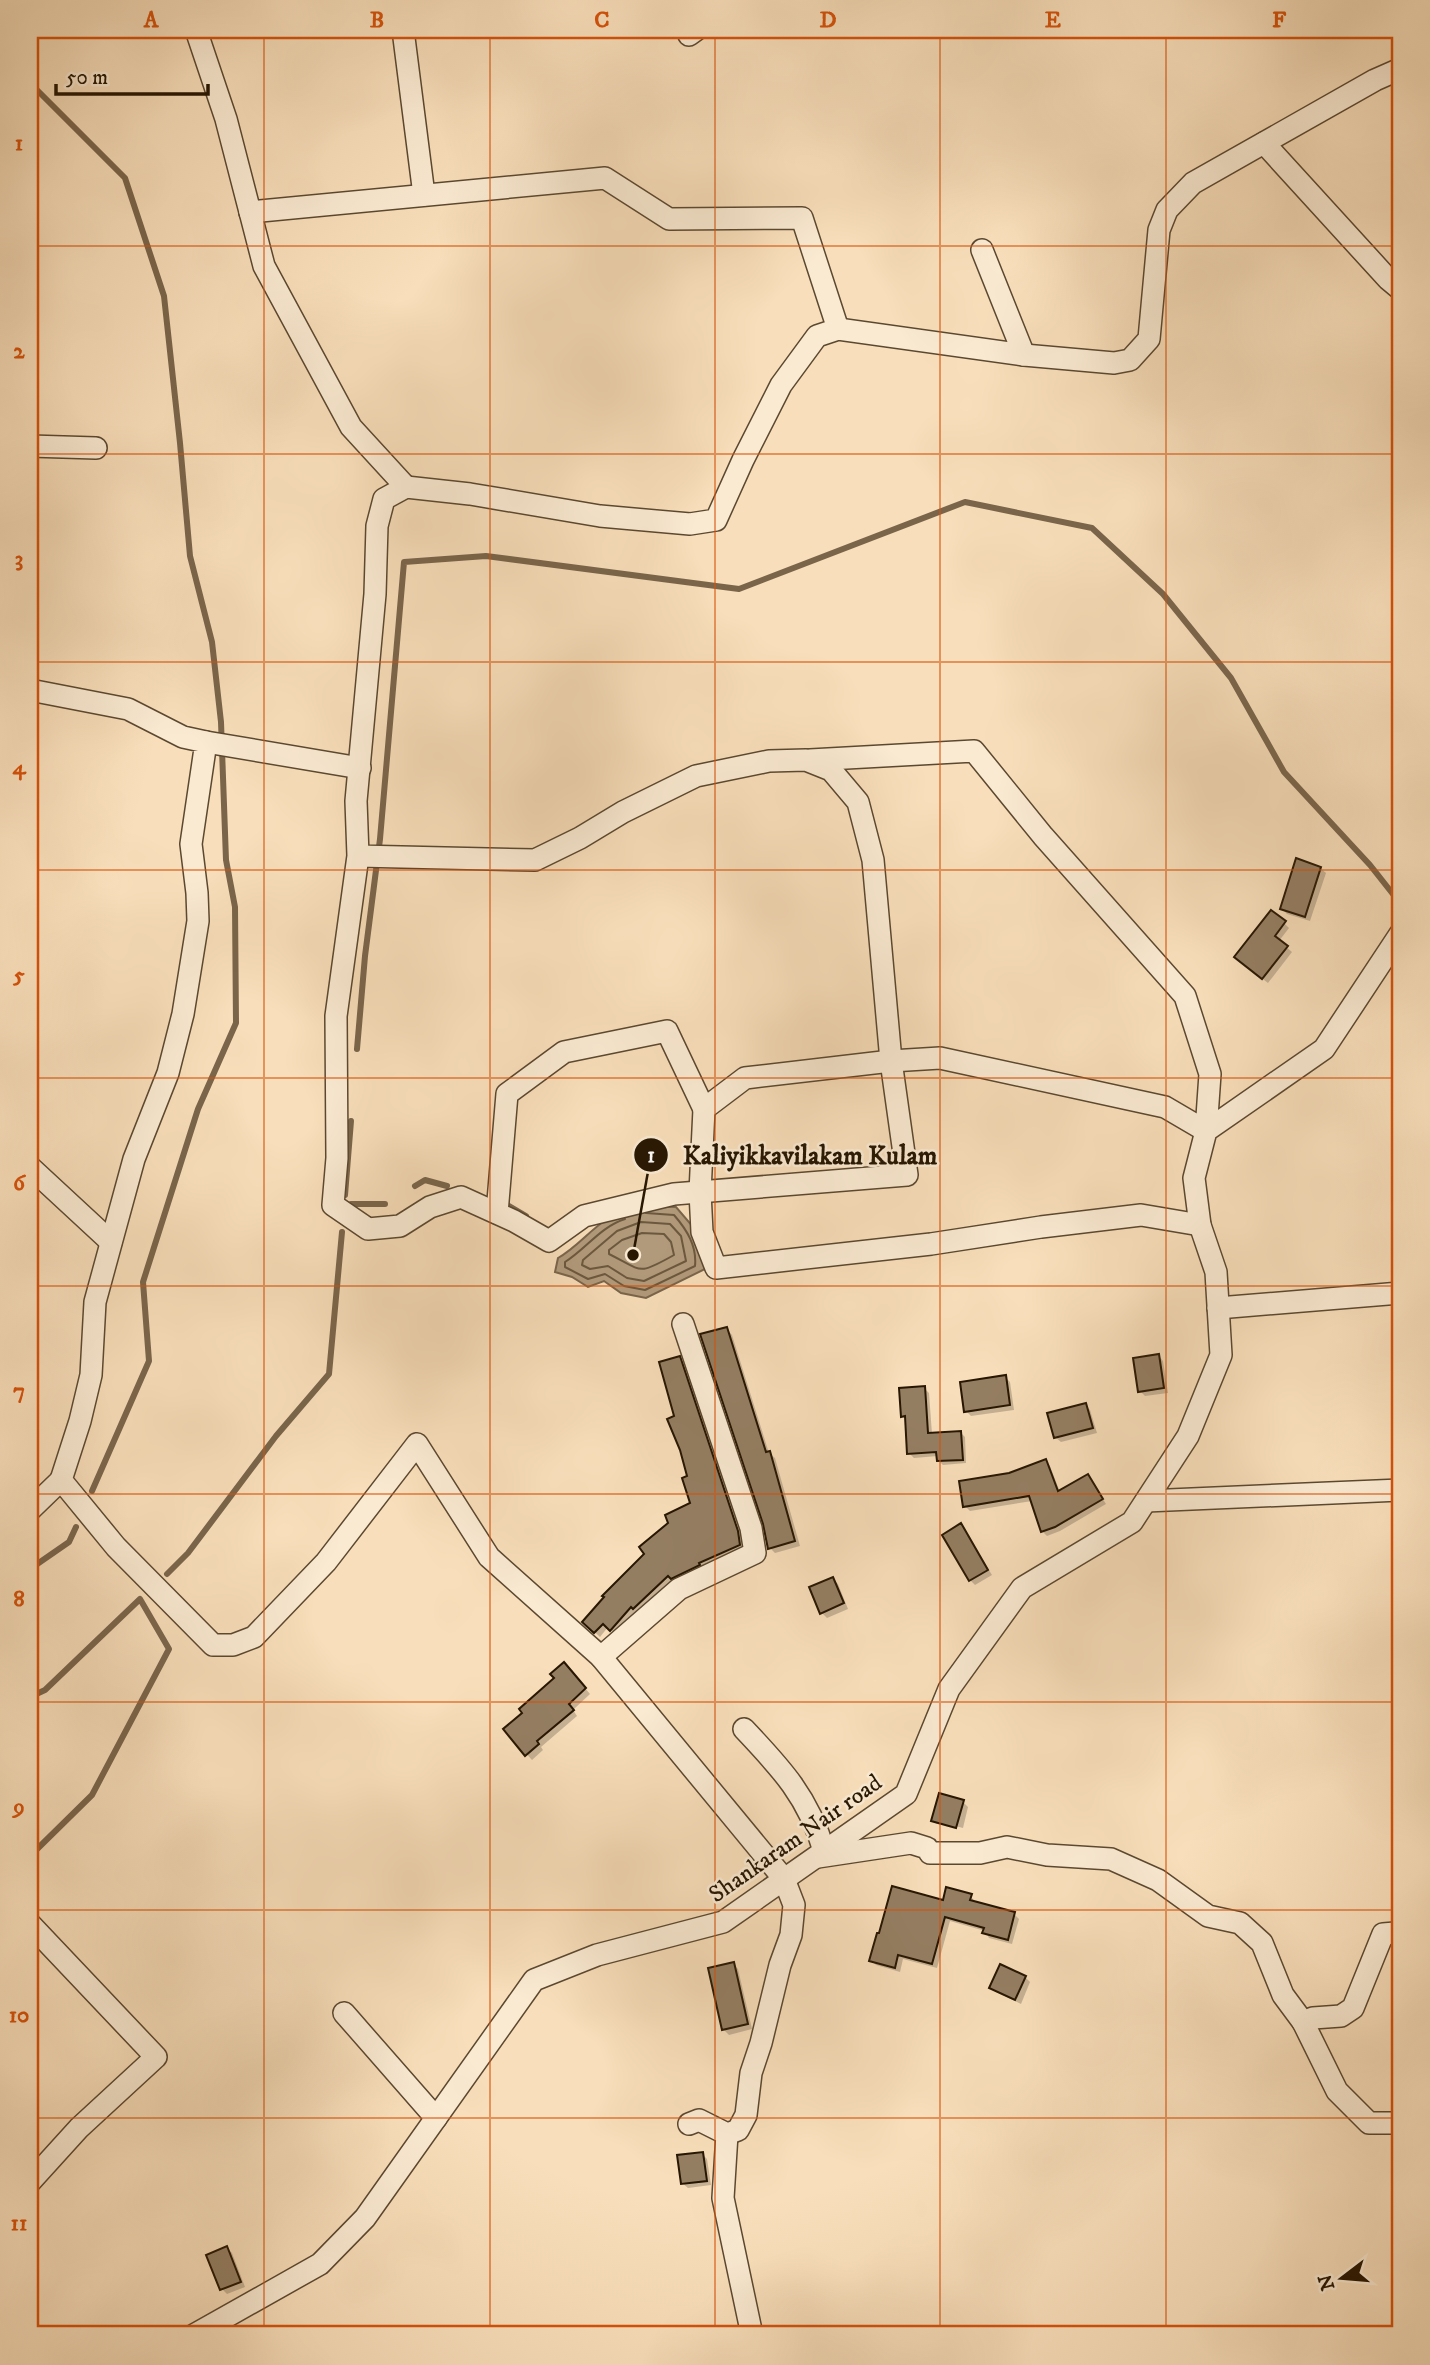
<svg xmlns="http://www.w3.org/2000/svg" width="1430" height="2365" viewBox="0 0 1430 2365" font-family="'IM FELL DW Pica',serif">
	<rect width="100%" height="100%" fill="#f8deba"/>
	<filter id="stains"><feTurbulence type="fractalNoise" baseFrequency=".00286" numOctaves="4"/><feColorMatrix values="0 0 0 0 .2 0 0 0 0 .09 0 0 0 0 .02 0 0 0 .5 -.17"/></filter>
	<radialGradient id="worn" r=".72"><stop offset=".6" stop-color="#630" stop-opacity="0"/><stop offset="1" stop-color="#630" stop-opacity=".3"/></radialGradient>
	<path fill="#b19a7b" stroke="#7a654b" stroke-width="2" d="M639 1206 676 1207 694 1228 705 1269 646 1298 621 1293 604 1281 588 1287 572 1277 555 1272 558 1258C576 1248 589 1231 607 1219 616 1213 628 1210 639 1206Z"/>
	<g fill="#0003">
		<path d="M1320 868 1326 873 1310 921 1287 914 1282 909Z"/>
		<path d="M1284 923 1289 928 1279 941 1292 952 1268 983 1241 962Z"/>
		<path d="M727 1329 732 1335 769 1453 775 1458 800 1546 775 1553 770 1548Z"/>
		<path d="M1158 1355 1163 1361 1168 1393 1145 1396 1140 1391Z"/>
		<path d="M679 1358 684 1363 743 1538 744 1550 677 1583 674 1580 639 1613 637 1611 616 1634 608 1627 600 1637 584 1622 693 1504 676 1417Z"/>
		<path d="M1005 1377 1010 1382 1014 1410 971 1416 966 1411Z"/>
		<path d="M924 1388 929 1393 932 1434 960 1432 965 1437 966 1463 943 1465 938 1460V1456L914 1458 909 1453 907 1420 902 1416Z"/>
		<path d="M1085 1405 1090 1410 1097 1433 1061 1442 1055 1437Z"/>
		<path d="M1046 1461 1050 1466 1060 1492 1088 1476 1106 1504 1060 1531 1047 1536 1042 1531 1032 1501 970 1511 965 1506 1009 1475Z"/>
		<path d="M961 1525 992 1575 975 1585 970 1580Z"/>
		<path d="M833 1579 838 1584 848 1609 827 1618 822 1613Z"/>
		<path d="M569 1669 590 1694 573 1710 577 1716 541 1747 543 1750 532 1760 505 1730Z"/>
		<path d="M963 1802 968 1807 963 1828 937 1821V1824L933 1821Z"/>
		<path d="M971 1896 975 1903 1014 1914 1019 1919 1012 1944 989 1938 985 1931 950 1921 937 1968 903 1959 900 1972 876 1965 871 1960 944 1902Z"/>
		<path d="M733 1964 738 1969 752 2029 729 2035 724 2030Z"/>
		<path d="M1025 1977 1030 1982 1021 2004 996 1992 991 1987Z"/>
		<path d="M702 2154 707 2159 711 2185 688 2188 682 2183Z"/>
		<path d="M227 2248 232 2253 245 2287 227 2294 222 2289Z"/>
	</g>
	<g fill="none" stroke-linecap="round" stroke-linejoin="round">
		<g stroke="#6c583e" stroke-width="2">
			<path d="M625 1219C600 1227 586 1249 565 1262V1267L588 1279 605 1274 624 1286 645 1290 695 1266C697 1246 687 1230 674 1215L646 1213"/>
			<path d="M641 1222 670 1224 681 1236 686 1261 644 1281 627 1278 608 1266 590 1269 582 1265 583 1260 617 1231Z"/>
			<path d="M642 1233 664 1234 671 1242 674 1255C637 1276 643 1271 609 1254V1250L622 1240Z"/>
		</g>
		<g stroke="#7a654b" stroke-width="6">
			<path d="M30 83 125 178 164 296 180 443 190 556 212 642 221 722 226 860 235 907 236 1023 198 1109 143 1282 149 1361 92 1491"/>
			<path d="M357 1049 365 956 380 839 404 562 486 556 739 589 965 502 1092 528 1163 594 1231 678 1284 772 1370 865 1400 903"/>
			<path d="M415 1186 425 1180 447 1186"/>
			<path d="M345 1195 351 1121"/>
			<path d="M502 1202 526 1216"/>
			<path d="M351 1204H385"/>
			<path d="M30 1569 69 1542 76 1527"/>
			<path d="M167 1574 188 1553 276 1436 329 1374 342 1232"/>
			<path d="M30 1697 45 1690 140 1599 169 1649 92 1795 30 1856"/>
		</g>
	</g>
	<g fill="#947e62" stroke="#271602" stroke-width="2">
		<path d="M1296 858 1321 867 1305 917 1280 909Z"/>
		<path d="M1271 910 1286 921 1275 936 1288 946 1262 979 1234 957Z"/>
		<path d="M727 1327 766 1452 770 1451 795 1541 768 1549 763 1524 700 1334Z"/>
		<path d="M1159 1354 1164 1388 1138 1392 1133 1358Z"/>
		<path d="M680 1356 738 1531 740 1545 699 1563 700 1565 671 1579 668 1576 633 1609 631 1607 610 1631 603 1624 594 1633 582 1622 604 1597 602 1596 644 1554 639 1547 668 1523 665 1515 690 1503 682 1478 687 1476 680 1450 667 1419 674 1416 659 1362Z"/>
		<path d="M1006 1375 1010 1405 964 1412 960 1382Z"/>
		<path d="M925 1386 928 1433 961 1431 963 1460 937 1461 936 1452 907 1454 905 1416 901 1417 899 1388Z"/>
		<path d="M1086 1403 1093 1428 1054 1438 1047 1413Z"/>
		<path d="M1046 1459 1058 1491 1088 1474 1103 1499 1055 1527 1041 1532 1029 1496 963 1507 959 1481 1009 1473Z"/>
		<path d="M961 1523 988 1570 969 1581 942 1535Z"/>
		<path d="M833 1577 844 1603 820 1614 809 1587Z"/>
		<path d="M564 1662 586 1688 569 1704 574 1710 537 1741 539 1744 525 1756 503 1729 522 1713 519 1709 554 1678 550 1674Z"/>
		<path d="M939 1793 964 1800 956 1828 931 1821Z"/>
		<path d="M892 1886 943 1900 946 1887 972 1894 970 1900 1015 1912 1008 1940 982 1933 984 1928 945 1917 932 1964 898 1955 895 1968 869 1961 877 1933H879Z"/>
		<path d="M734 1962 748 2024 722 2030 708 1968Z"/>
		<path d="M1000 1964 1026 1976 1015 2000 989 1988Z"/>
		<path d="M703 2152 707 2181 681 2184 677 2155Z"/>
		<path d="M227 2246 241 2282 220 2290 206 2255Z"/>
	</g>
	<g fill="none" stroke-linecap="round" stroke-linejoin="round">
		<defs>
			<g id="street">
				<path d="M196 30 226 119 264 266 351 427 406 487"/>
				<path d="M403 30 424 195"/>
				<path d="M689 30V35L696 30"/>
				<path d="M1264 143 1388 279 1400 289"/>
				<path d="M250 212 605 178 669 219 802 218 838 329"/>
				<path d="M982 250 1024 355"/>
				<path d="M30 446 96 448"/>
				<path d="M30 690 128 709 183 737 206 742 191 844 197 893 198 921 183 1014 168 1073 134 1159 95 1302 91 1375 80 1421 61 1480 116 1547 213 1645H233L254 1637 326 1562 417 1444 489 1557 601 1657 784 1879 794 1905 791 1935 780 1965 761 2043 751 2073 746 2115 738 2130 727 2134 699 2120 689 2124"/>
				<path d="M206 742 360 768"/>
				<path d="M358 856 535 860 580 838 623 812 696 776 769 761 806 760 831 770 858 802 873 860 891 1061 907 1175 674 1194 584 1216 549 1241 514 1221 461 1197 430 1207 400 1226 368 1229 333 1205 337 1158 336 1016 358 856 356 801 375 594 377 526 384 499 406 487 470 494 600 516 690 524 716 520 743 460 781 385 817 336 838 329 1024 355 1114 363 1130 360 1149 339 1159 230 1167 210 1193 183 1375 80 1400 69"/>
				<path d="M704 1109 700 1192 702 1232 716 1268 931 1244 1041 1227 1141 1215 1200 1225"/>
				<path d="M30 1167 111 1242"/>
				<path d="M497 1213 507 1094 564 1052 667 1031 704 1109 745 1078 891 1061 940 1058 1165 1107 1206 1131 1210 1074 1185 996 1043 836 974 751 810 760"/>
				<path d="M1218 1308 1400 1293"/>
				<path d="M1146 1501 1400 1490"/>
				<path d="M30 1510 61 1480"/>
				<path d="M601 1657 679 1589 755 1553 751 1528 683 1324"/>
				<path d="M744 1729C781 1768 809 1798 824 1851"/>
				<path d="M818 1857 911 1843 927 1848 930 1853H980L1007 1847 1047 1855 1111 1859 1158 1880 1208 1916 1240 1923 1262 1943 1283 1995 1303 2022 1313 2018 1341 2016 1353 2008 1383 1934 1395 1933 1400 1934"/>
				<path d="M30 1924 156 2057 79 2128 30 2182"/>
				<path d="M344 2013 436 2118"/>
				<path d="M1303 2022 1337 2091 1369 2123H1400"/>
				<path d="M727 2134 723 2198 752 2335"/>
				<path d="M194 2335 320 2264 365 2218 534 1980 597 1955 723 1922 906 1794 949 1689 1022 1588 1132 1522 1188 1436 1221 1355 1216 1272 1200 1225 1194 1178 1206 1131 1324 1049 1400 934"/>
			</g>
		</defs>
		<use href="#street" stroke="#5b4830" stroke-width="24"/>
		<use href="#street" stroke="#faead2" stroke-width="21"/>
	</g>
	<path fill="none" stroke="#d5520b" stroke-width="2" stroke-opacity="0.55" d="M264 30V2335M490 30V2335M715 30V2335M940 30V2335M1166 30V2335M30 246H1400M30 454H1400M30 662H1400M30 870H1400M30 1078H1400M30 1286H1400M30 1494H1400M30 1702H1400M30 1910H1400M30 2118H1400"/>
	<g text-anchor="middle" stroke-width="5" stroke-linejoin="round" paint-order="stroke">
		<g font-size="24" fill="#271602" stroke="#faead2">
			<text transform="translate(795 1838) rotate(-35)" y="8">Shankaram Nair road</text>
		</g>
	</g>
	<path fill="none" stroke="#271602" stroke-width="2.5" d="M633 1255L651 1155"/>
	<g fill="#271602" stroke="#faead2" stroke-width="2.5">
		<circle cx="633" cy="1255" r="7"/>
		<circle cx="651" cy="1155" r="18"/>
	</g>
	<g font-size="21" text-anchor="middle" font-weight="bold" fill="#fff">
		<text x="651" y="1162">1</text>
	</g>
	<g font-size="26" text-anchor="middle" font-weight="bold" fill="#271602" stroke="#faead2" stroke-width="5" stroke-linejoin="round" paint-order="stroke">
		<text x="810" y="1164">Kaliyikkavilakam Kulam</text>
	</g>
	<rect width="1430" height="2365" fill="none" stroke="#f8deba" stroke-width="77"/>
	<g transform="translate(1342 2278) rotate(254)" stroke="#faead2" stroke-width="5" paint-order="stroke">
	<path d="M0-5L12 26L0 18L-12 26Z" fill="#271602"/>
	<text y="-10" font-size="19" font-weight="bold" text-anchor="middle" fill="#271602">N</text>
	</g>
	<path d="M56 84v10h152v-10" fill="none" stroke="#271602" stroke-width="3.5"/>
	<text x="66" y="84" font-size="21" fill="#271602" stroke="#faead2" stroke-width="5" paint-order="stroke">50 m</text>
	<rect x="38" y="38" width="1354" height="2288" fill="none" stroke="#d5520b" stroke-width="2.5"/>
	<g font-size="23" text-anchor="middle" font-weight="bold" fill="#d5520b">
		<text x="151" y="27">A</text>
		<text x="377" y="27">B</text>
		<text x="602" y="27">C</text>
		<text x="828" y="27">D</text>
		<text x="1053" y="27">E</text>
		<text x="1279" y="27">F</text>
		<text x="19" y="150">1</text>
		<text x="19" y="358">2</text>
		<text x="19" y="566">3</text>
		<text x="19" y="774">4</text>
		<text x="19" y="982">5</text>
		<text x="19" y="1190">6</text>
		<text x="19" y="1398">7</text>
		<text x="19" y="1606">8</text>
		<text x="19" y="1814">9</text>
		<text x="19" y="2022">10</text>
		<text x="19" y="2230">11</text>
	</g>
	<rect width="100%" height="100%" filter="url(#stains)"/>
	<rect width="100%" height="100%" fill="url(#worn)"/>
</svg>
